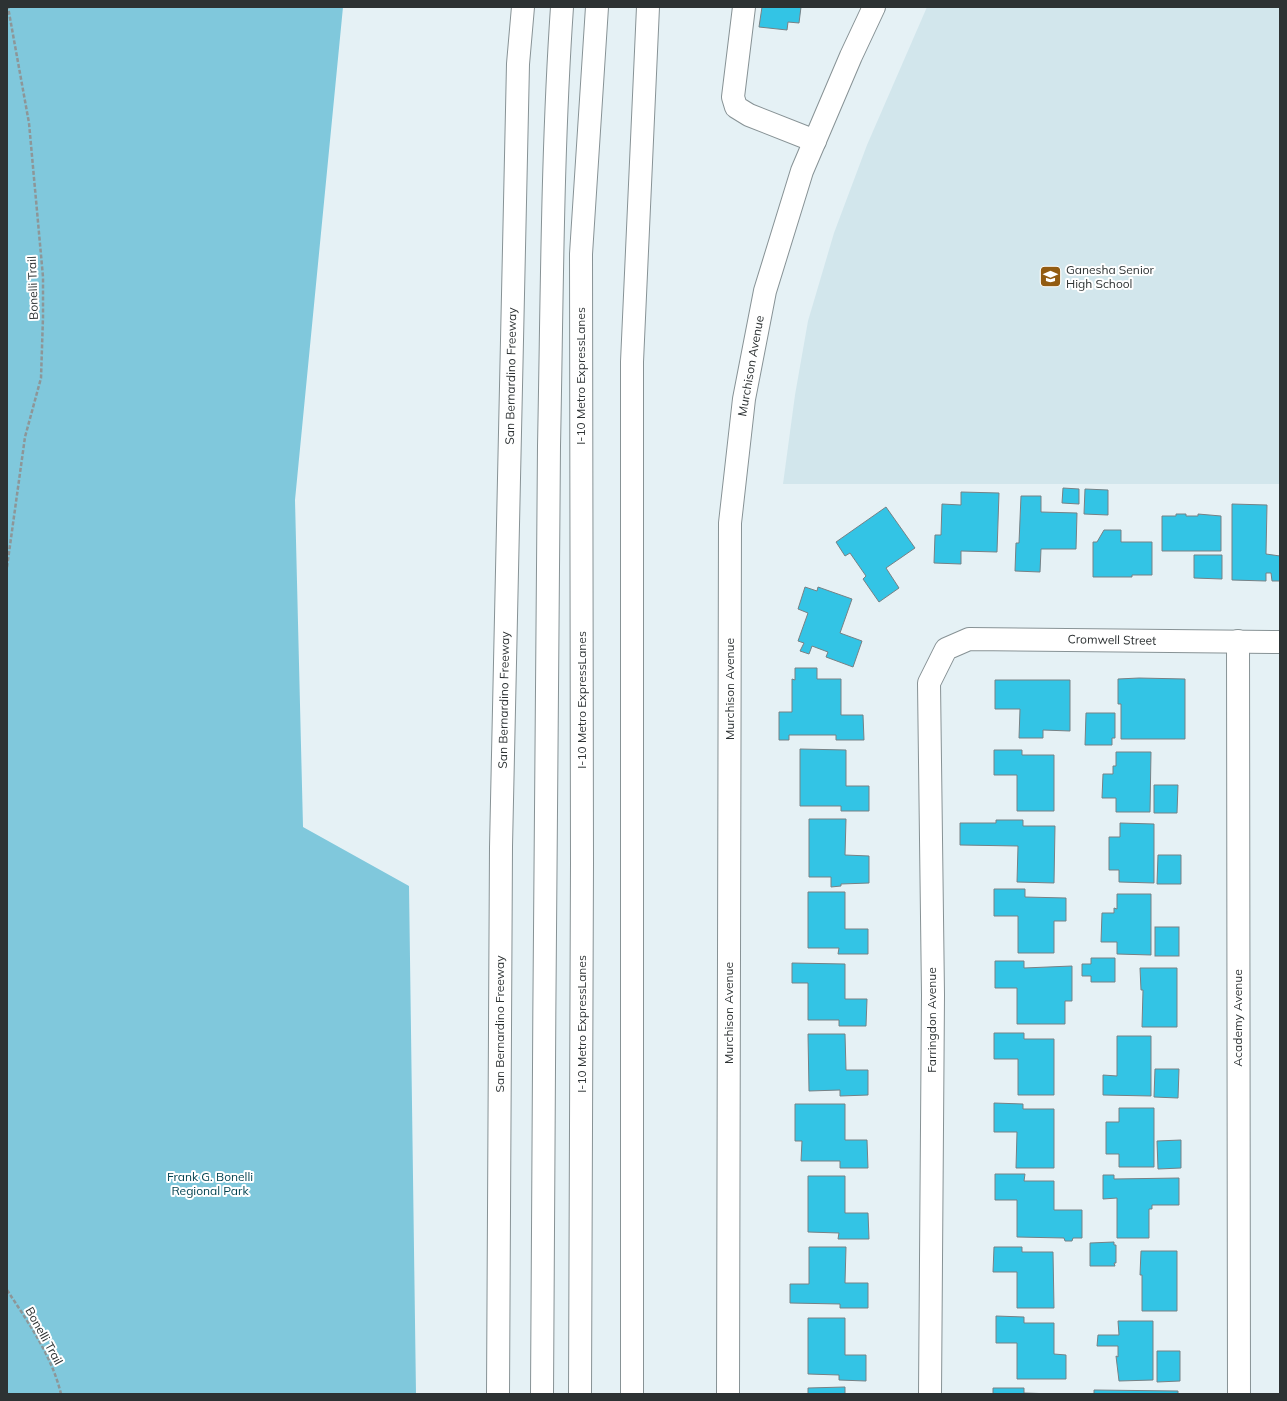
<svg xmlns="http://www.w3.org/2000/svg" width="1287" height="1401" viewBox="0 0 1287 1401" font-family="Mulish,sans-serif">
	<rect width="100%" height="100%" fill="#e5f1f5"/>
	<path fill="#d2e6ec" d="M927 7H1280V484H783L795 395 808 321 834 233 867 145Z"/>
	<path fill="#80c8dc" d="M7 7H343L295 500 303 827 409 886 416 1394H7Z"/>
	<g fill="#33c4e5" stroke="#778185">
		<path d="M762 7H801L799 23 788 22 787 30 759 27Z"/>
		<path d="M1063 488 1079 489V504L1062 503Z"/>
		<path d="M1085 489 1108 490V515L1084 514Z"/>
		<path d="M961 492 999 493 997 552 961 551V564L934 563 935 535H941L942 504 961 505Z"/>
		<path d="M1021 496H1041V512L1077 513 1076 549H1041L1040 572 1015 571 1016 543H1019Z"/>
		<path d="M1232 504 1267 505 1266 554 1280 556V581H1272L1271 573H1266V581L1232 580Z"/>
		<path d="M886 507 915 548 886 568 899 588 879 602 863 579 866 576 850 553 845 556 836 542Z"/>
		<path d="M1176 514H1186V516H1198V514L1221 516V551H1162V516H1176Z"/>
		<path d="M1104 530H1121V542H1152V575H1132V577H1093V542H1097Z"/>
		<path d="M1194 555H1222V579L1194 578Z"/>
		<path d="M805 587 817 591 818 587 852 599 840 633 862 641 853 667 826 657 828 652 812 646 809 654 800 651 804 643 798 641 808 613 798 609Z"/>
		<path d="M795 668H817V679H841V715H863L864 740H836V735H789V740H779V712H792V679L795 680Z"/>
		<path d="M1139 678 1185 679V739H1121V704H1118V679Z"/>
		<path d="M995 680H1070V731L1043 730V738H1019L1020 709H995Z"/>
		<path d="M1086 713H1115V738H1112V745H1085Z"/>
		<path d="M800 749 846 750V786H869V811H841V806H800Z"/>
		<path d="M994 750H1022V755H1054V811H1017V775H994Z"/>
		<path d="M1116 752H1151L1150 812H1116V798H1102L1103 774H1113V766H1116Z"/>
		<path d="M1154 785H1178L1177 813H1154Z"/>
		<path d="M809 819H846L845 855 869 856V883L841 884V886L831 887V877H809Z"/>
		<path d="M996 820H1023V826H1055L1054 883 1017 882 1018 846 960 845V823H996Z"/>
		<path d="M1120 823 1154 824V883L1119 882V870H1109V837H1120Z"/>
		<path d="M1158 855H1181V884H1157Z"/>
		<path d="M994 889H1025V897L1066 898V921H1054V953H1018V916H994Z"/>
		<path d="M808 892H845V929H868V954H838L839 948H808Z"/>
		<path d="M1117 894H1151V955L1117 954V942H1101L1102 913H1114V908L1117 909Z"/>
		<rect x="1155" y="927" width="24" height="29"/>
		<path d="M1091 958H1115V982H1091V976H1082V964H1091Z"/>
		<path d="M995 961H1024V968L1072 966V1001H1065V1024H1017V988H995Z"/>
		<path d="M792 963 845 964V999H867L866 1026H839V1020H808V983H792Z"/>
		<path d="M1140 968H1177V1027H1142L1143 990H1141Z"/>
		<path d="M994 1033H1024V1039H1054V1095H1018V1059H994Z"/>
		<path d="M808 1034H845L846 1070H868V1095L840 1096V1090L809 1091Z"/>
		<path d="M1117 1036H1151V1096L1103 1095V1075L1117 1076Z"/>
		<path d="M1155 1069H1179L1178 1098 1154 1097Z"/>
		<path d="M994 1103 1023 1104V1109H1054V1168H1016L1017 1132H994Z"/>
		<path d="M795 1104H845V1140H867L868 1168H840V1161H801L802 1141H795Z"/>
		<path d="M1119 1108H1154V1167H1119V1154H1106V1122H1119Z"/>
		<path d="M1181 1140V1168L1158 1169 1157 1141Z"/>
		<path d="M995 1174H1025L1024 1181H1054V1210H1082V1238H1073L1072 1241H1065L1064 1238 1017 1237V1200H995Z"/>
		<path d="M1103 1175H1114V1179L1179 1178V1205H1152V1209H1149V1238H1117V1198L1103 1199Z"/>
		<path d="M808 1176H845V1213H868L869 1239H838L839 1233 808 1232Z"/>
		<path d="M1114 1242V1245H1116V1263H1114L1115 1266H1090V1243Z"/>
		<path d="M809 1247H846L845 1283H868V1308H840V1304L790 1303V1284H809Z"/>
		<path d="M994 1247H1022V1252H1053L1054 1308H1017V1272H993Z"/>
		<path d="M1141 1251H1177V1311H1142V1275H1140Z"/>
		<path d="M996 1316 1024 1317V1323H1054V1354L1066 1355V1379H1017V1343H996Z"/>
		<path d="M808 1318H845V1355H866V1381L839 1380V1375L808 1374Z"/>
		<path d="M1118 1321H1153V1380L1119 1381 1116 1356 1118 1357V1346H1097L1098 1335H1119Z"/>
		<path d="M1157 1351H1180V1381L1157 1382Z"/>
		<path d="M845 1387V1394H808V1388Z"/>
		<path d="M993 1388H1024V1393L1054 1394H993Z"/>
		<path d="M1094 1390 1178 1391V1394H1094Z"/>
	</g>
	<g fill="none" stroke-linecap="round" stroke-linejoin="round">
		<defs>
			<g id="minor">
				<path d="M744 7 733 97 736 107 749 115 815 141"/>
				<path d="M1238 641 1239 1394"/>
				<path d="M728 1394 730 523 744 399 765 291 802 171 851 56 874 7"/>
				<path d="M930 1394 933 995 929 683 946 649 969 639 1280 642"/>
			</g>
			<g id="highway">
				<path d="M498 1394 501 847 518 64 523 7"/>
				<path d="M542 1394C545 1078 544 762 549 446 552 300 552 153 562 7"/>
				<path d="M580 1394 582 862 581 254 597 7"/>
				<path d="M632 1394V362L648 7"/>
			</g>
		</defs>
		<use href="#minor" stroke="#879295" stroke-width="24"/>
		<use href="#highway" stroke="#879295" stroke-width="24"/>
		<g stroke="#8d9698" stroke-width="2.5" stroke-dasharray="4 2" stroke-linecap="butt">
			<path d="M7 567 25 437 41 378 43 317V277L29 123 8 7"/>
			<path d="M7 1290C28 1322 52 1356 61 1394"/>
		</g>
		<use href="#minor" stroke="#fff" stroke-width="22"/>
		<use href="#highway" stroke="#fff" stroke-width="22"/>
	</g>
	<defs>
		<symbol id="school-square" viewBox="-11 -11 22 22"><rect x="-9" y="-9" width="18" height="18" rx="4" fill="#925b11" stroke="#fff"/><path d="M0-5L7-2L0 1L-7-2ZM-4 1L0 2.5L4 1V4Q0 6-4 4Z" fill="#fff"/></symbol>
	</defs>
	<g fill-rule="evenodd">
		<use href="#school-square" x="1038" y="264" width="25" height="25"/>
	</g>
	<g text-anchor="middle" stroke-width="4" stroke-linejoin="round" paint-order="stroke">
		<g font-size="12" fill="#2d3233" stroke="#fff" text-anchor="start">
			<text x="1066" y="274">Ganesha Senior<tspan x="1066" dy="14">High School</tspan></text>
		</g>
		<g font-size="12" fill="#2d3233" stroke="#fff">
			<text transform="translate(33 288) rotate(-92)" y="4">Bonelli Trail</text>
			<text transform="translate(751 366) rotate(-80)" y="4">Murchison Avenue</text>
			<text transform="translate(511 376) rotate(-89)" y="4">San Bernardino Freeway</text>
			<text transform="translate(581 376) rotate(-90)" y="4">I-10 Metro ExpressLanes</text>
			<text transform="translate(1112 640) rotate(1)" y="4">Cromwell Street</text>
			<text transform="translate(730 689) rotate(-90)" y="4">Murchison Avenue</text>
			<text transform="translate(504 700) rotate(-89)" y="4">San Bernardino Freeway</text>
			<text transform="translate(582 700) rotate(-90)" y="4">I-10 Metro ExpressLanes</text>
			<text transform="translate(729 1013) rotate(-90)" y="4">Murchison Avenue</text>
			<text transform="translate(1238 1018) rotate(-90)" y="4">Academy Avenue</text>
			<text transform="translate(932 1020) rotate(-90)" y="4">Farringdon Avenue</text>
			<text transform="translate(500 1024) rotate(-90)" y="4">San Bernardino Freeway</text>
			<text transform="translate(582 1024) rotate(-90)" y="4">I-10 Metro ExpressLanes</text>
			<text transform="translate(44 1336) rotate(61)" y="4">Bonelli Trail</text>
		</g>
		<g font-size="12" fill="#034351" stroke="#fff">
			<text x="210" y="1181">Frank G. Bonelli<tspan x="210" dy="14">Regional Park</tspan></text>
		</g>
	</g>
	<rect width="1287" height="1401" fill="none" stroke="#2d3233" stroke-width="16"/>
</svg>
